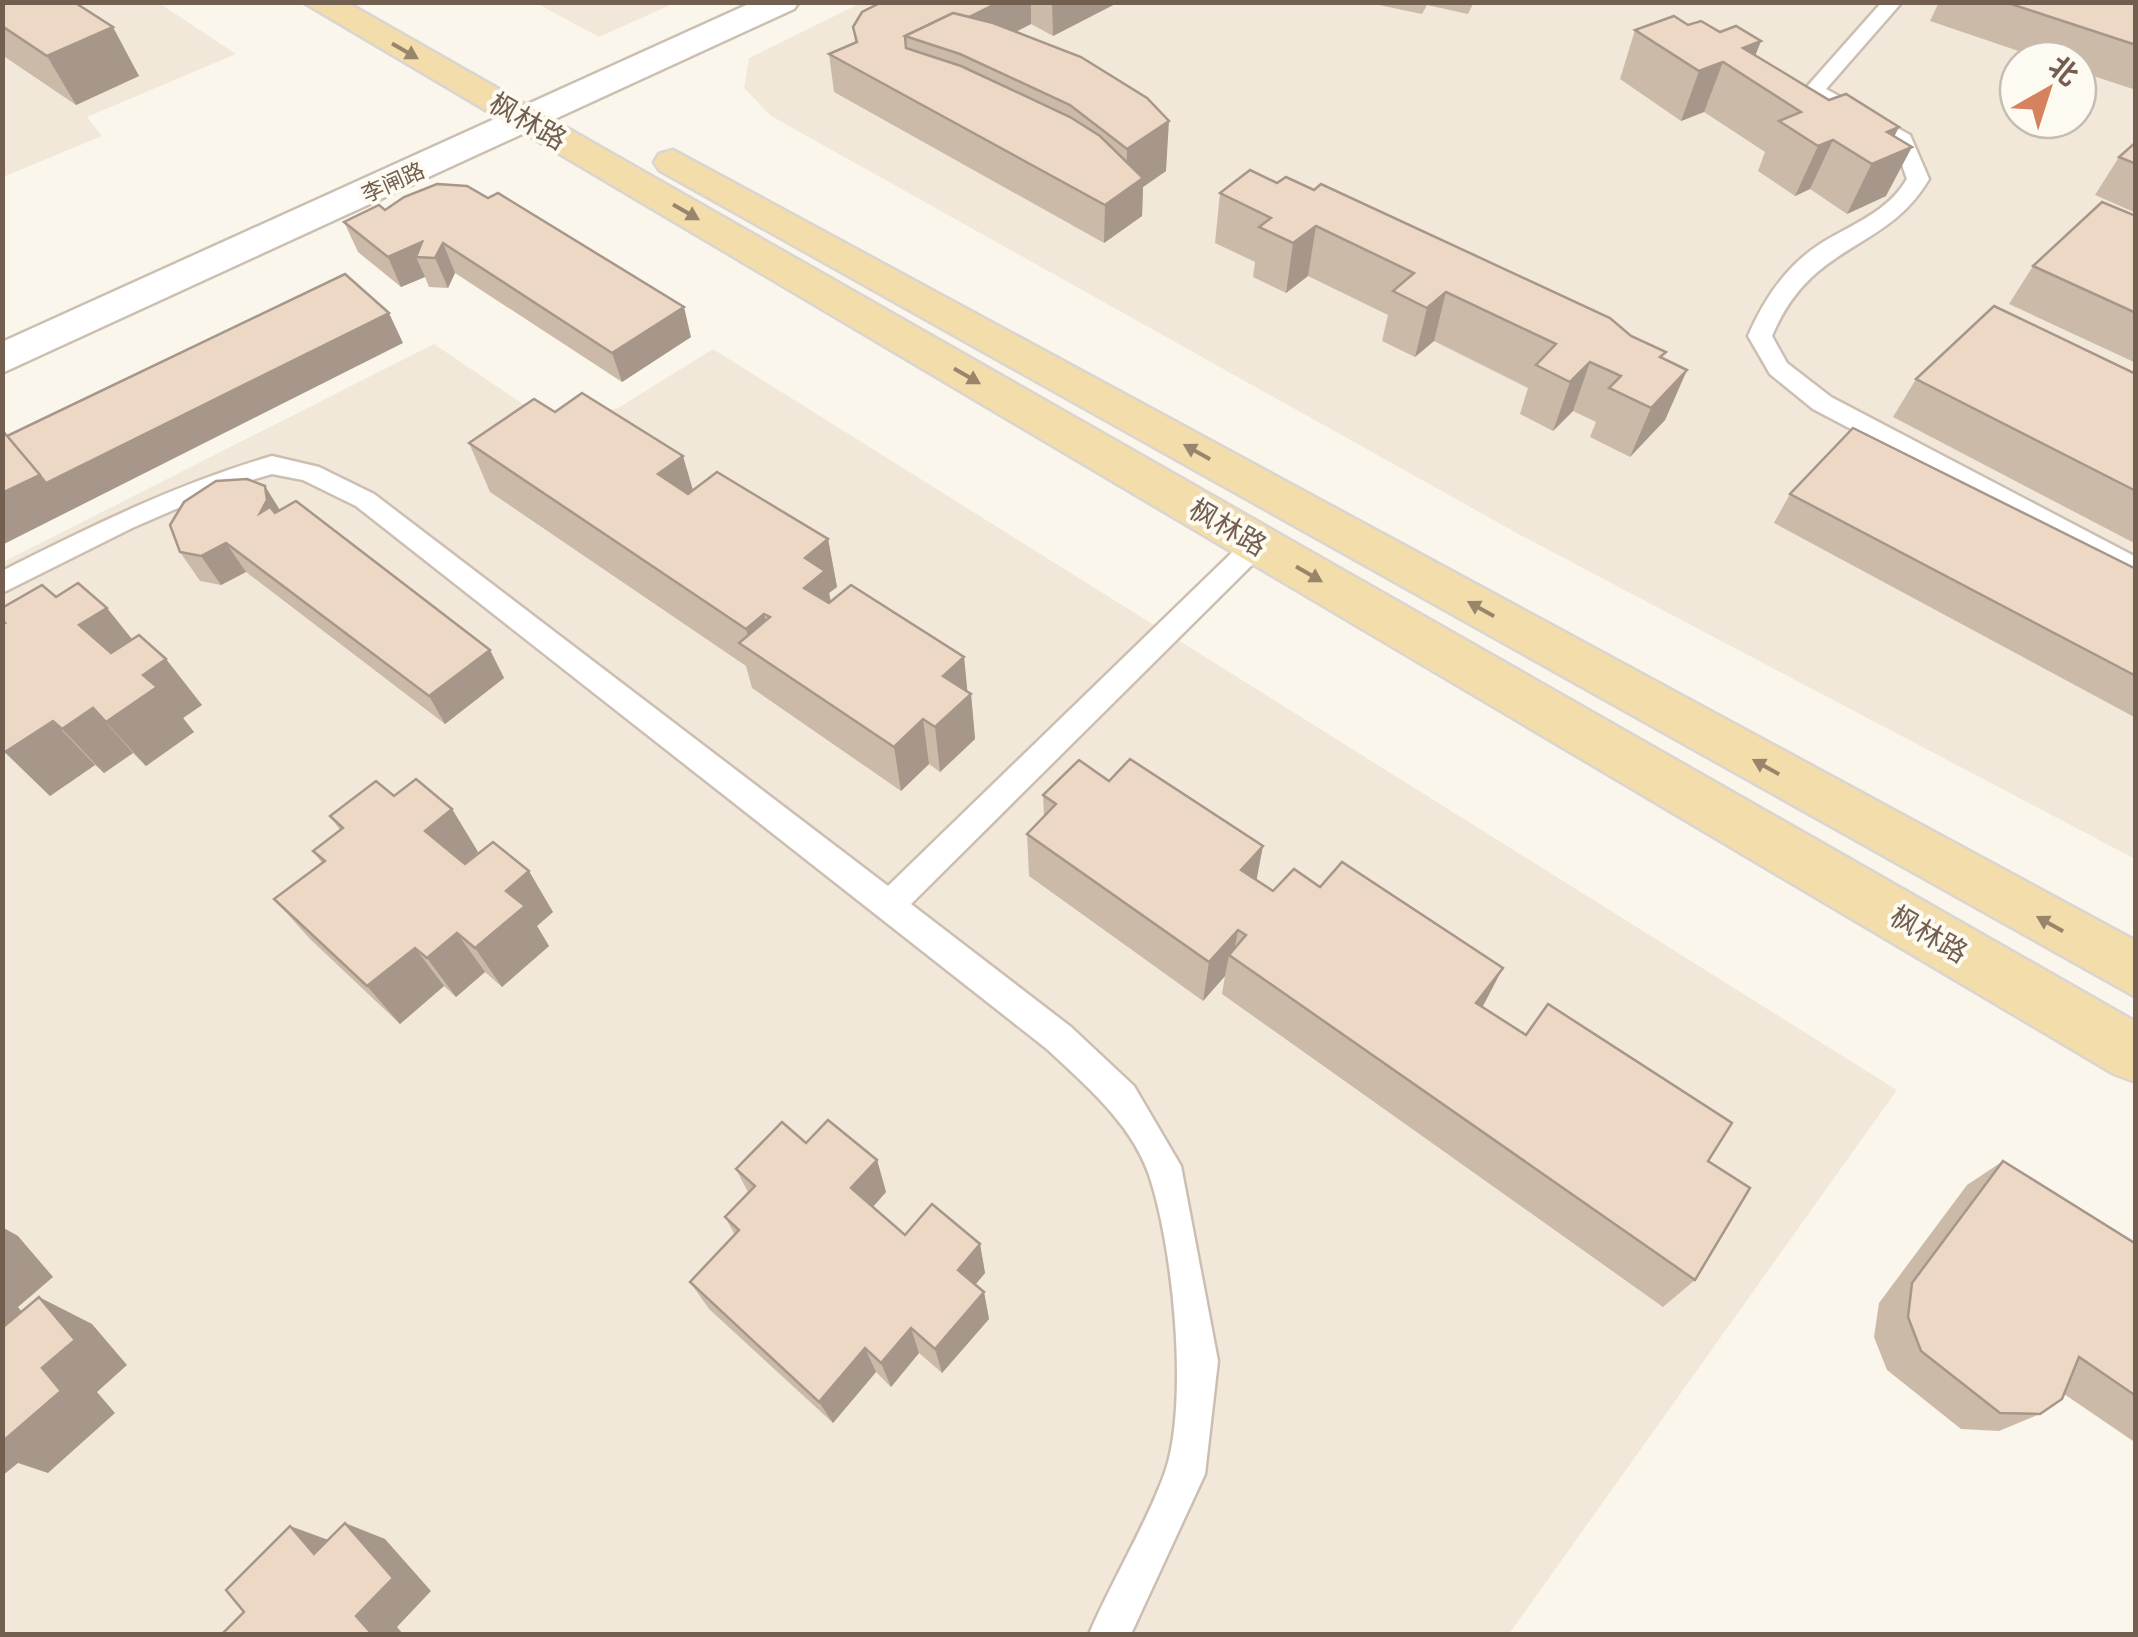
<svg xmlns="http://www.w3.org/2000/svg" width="2138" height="1637" viewBox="0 0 2138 1637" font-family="'PT Sans','Noto Sans SC',sans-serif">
	<rect width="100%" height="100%" fill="#fbf6eb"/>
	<g fill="#f2e8da" fill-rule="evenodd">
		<path d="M3 3H159L236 54 87 117 102 136 3 177Z"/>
		<path d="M536 3H675L599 37Z"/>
		<path d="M861 3H2135V859L1522 536 771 116 744 88 749 58ZM2018 60H2078V120H2018Z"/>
		<path d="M434 344 551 423 618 408 713 349 1897 1090 1509 1634H3V562Z"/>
	</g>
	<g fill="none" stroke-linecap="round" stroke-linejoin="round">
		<defs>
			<g id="service">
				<path d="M1882 2H1902L1826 89 1910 135 1929 179C1886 253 1812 240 1772 336L1787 363 1831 397 2136 557V579L1813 409 1770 374 1748 336C1764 299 1786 266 1820 244 1852 224 1887 213 1907 179L1894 142 1804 90Z"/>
				<path d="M272 456 319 467 374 494 888 886 1248 537H1266L1270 544 1266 551 911 904 1071 1027 1134 1086 1181 1166 1218 1361 1205 1474 1131 1634H1089C1112 1580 1144 1529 1164 1475 1190 1406 1173 1242 1148 1172 1129 1121 1085 1085 1047 1049L356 506 303 480 272 474 224 488 132 528 2 593V571C91 526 177 484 272 456Z"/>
			</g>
			<path id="tertiary" d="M753 2H799L794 9 2 373V342Z"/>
			<g id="primary">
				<path d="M303 2H346L2136 1022V1082L2114 1074Z"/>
				<path d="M673 150 2136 941V997L659 170 654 162 659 154Z"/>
			</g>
		</defs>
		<use href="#service" stroke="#ccbfb2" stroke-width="5"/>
		<use href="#tertiary" stroke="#ccbfb2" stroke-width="5"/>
		<use href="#primary" stroke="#dbd5d2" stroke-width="5"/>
		<use href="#service" fill="#fff" fill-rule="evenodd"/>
		<use href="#tertiary" fill="#fff" fill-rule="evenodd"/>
		<use href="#primary" fill="#f2ddab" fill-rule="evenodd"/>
	</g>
	<g fill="#ccbaa9">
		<path d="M2 2 139 76 76 105 2 55Z"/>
		<path d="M882 2H1119L1053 36 1031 24 1016 32 1166 171 1143 187 1142 216 1104 243 834 92 829 54 855 43 853 27Z"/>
		<path d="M1380 2H1474L1468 14 1427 5 1422 14 1379 5Z"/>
		<path d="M1939 2H2136V90L2078 71V60H2045L1930 21Z"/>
		<path d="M1688 25 1761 41 1755 55 1829 100 1899 127 1894 136 1886 196 1847 214 1810 189 1795 196 1758 171 1765 152 1704 112 1681 121 1620 79 1635 30Z"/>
		<path d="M2136 142V213L2095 195 2119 157Z"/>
		<path d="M1277 183 1631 336 1663 359 1687 370 1665 420 1630 457 1590 437 1596 422 1573 411 1553 431 1520 414 1528 388 1434 341 1415 357 1382 341 1388 315 1308 276 1286 293 1253 277 1255 262 1215 243 1220 193Z"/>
		<path d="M385 210 691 337 622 382 455 273 448 288 429 287 425 277 401 287 358 252 344 222Z"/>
		<path d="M2136 216V363L2009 304 2033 266Z"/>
		<path d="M2136 374V544L1893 417 1916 379Z"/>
		<path d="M469 443 693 490 828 539 837 587 829 593 831 602 964 657 967 692 971 694 975 739 940 772 929 764 901 791 752 688 746 666 490 492Z"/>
		<path d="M1790 494 2136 569V718L1774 523Z"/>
		<path d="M280 510 490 650 504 678 445 724 246 572 221 585 200 581 180 552Z"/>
		<path d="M56 597 132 639 202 705 183 718 194 732 146 766 133 753 104 773 95 765 50 796 2 750V608Z"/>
		<path d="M1043 795 1256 880 1273 891 1482 1007 1708 1161 1695 1280 1663 1307 1222 994 1225 976 1203 1001 1029 876 1027 834 1044 817Z"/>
		<path d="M394 796 452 809 478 852 464 864 553 912 537 926 549 946 502 987 485 972 456 997 444 986 400 1024 310 939 274 899 322 863 313 851 340 830 330 816Z"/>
		<path d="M806 1143 877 1160 886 1192 873 1207 905 1235 980 1244 985 1273 975 1285 984 1292 989 1319 942 1373 919 1353 891 1387 876 1372 833 1423 709 1309 690 1282 735 1235 725 1217 748 1192 736 1169Z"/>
		<path d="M2003 1161 2136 1244V1443L2064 1394 2040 1414 1999 1431 1961 1429 1887 1370 1874 1337 1879 1303 1967 1185Z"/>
	</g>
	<g fill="#a6978a">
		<path d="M999 2H1031V24L966 57 920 41Z"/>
		<path d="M1052 2H1119L1053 36Z"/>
		<path d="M113 27 139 76 76 105 47 56Z"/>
		<path d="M1761 41 1747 77 1743 48Z"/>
		<path d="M1723 62 1704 112 1681 121 1699 71Z"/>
		<path d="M1169 121 1166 171 1143 187 1142 216 1104 243 1105 205 1126 190 1127 149Z"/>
		<path d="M1899 127 1883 159 1912 147 1886 196 1847 214 1887 132Z"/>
		<path d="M1833 140 1810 189 1795 196 1818 146Z"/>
		<path d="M1316 226 1308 276 1286 293 1293 243Z"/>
		<path d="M422 242 416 257 425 277 401 287 388 257Z"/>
		<path d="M443 243 455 273 448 288 435 258Z"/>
		<path d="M1446 292 1434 341 1415 357 1427 308Z"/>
		<path d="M684 307 691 337 622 382 612 353Z"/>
		<path d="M389 313 403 343 2 545V493Z"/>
		<path d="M1590 362 1573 411 1553 431 1570 382Z"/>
		<path d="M1687 370 1665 420 1630 457 1651 408Z"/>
		<path d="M683 456 697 504 658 474Z"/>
		<path d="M265 486 283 515 260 513Z"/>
		<path d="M828 539 837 587 829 593 834 618 804 588 805 558Z"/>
		<path d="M226 543 246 572 221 585 201 556Z"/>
		<path d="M107 608 144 654 118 671 79 625Z"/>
		<path d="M764 614 776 660 752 651 746 629Z"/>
		<path d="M490 650 504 678 445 724 429 696Z"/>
		<path d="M964 657 968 697 971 694 975 739 940 772 935 727 943 676Z"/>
		<path d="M166 659 202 705 183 718 194 732 146 766 106 722 143 675Z"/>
		<path d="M93 708 133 753 104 773 62 729Z"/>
		<path d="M923 719 929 764 901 791 894 747Z"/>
		<path d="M53 721 95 765 50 796 5 752Z"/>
		<path d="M452 809 478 852 453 873 425 831Z"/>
		<path d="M1263 846 1255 888 1241 870Z"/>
		<path d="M529 871 553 912 537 926 549 946 502 987 475 948 506 891Z"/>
		<path d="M1238 930 1233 958 1229 955 1225 976 1203 1001 1209 962Z"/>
		<path d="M457 933 485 972 456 997 427 958Z"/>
		<path d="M415 948 444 986 400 1024 367 986Z"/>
		<path d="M1503 968 1483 1006 1457 1040 1476 1003Z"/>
		<path d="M877 1160 886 1192 862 1219 851 1188Z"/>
		<path d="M2 1227 18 1236 53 1277 18 1307 57 1355 2 1330Z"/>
		<path d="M980 1244 985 1273 964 1298 958 1270Z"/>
		<path d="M984 1292 989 1319 942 1373 935 1349Z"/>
		<path d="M39 1297 92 1324 127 1365 97 1392 115 1413 48 1473 18 1463 2 1476V1441L42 1368Z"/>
		<path d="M911 1328 919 1353 891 1387 881 1363Z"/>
		<path d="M865 1348 876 1372 833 1423 819 1402Z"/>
		<path d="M345 1523 385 1539 431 1591 397 1627 403 1634H372L356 1616Z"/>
		<path d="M290 1526 334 1542 314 1554Z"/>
	</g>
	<g fill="#edd8c5" stroke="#a6978a" stroke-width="2.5">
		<path d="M2 2H74L113 27 47 56 2 26Z"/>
		<path d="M882 2H999L969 17 953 13 905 36 906 48 961 66 1070 117 1100 136 1143 178 1105 205 829 54 857 42 853 27 862 12Z"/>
		<path d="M2005 2H2136V45Z"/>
		<path d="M953 13 993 23 1081 57 1147 98 1169 121 1127 149 1070 105 960 54 905 36Z"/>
		<path d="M1674 16 1688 25 1701 21 1720 32 1736 26 1761 41 1743 48 1829 100 1846 94 1899 127 1887 132 1912 147 1872 164 1833 140 1818 146 1779 121 1801 112 1723 62 1699 71 1635 30Z"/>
		<path d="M2136 142V164L2119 157Z"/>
		<path d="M1250 170 1277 183 1286 177 1314 190 1321 184 1610 318 1631 336 1666 352 1660 357 1687 370 1651 408 1609 388 1621 376 1590 362 1570 382 1536 365 1556 344 1446 292 1427 308 1393 291 1414 273 1316 226 1293 243 1259 227 1271 218 1220 193Z"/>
		<path d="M437 184 467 186 488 198 498 193 684 307 612 353 443 243 435 258 416 257 422 242 388 257 344 222 379 205 385 210 404 197Z"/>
		<path d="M2102 202 2136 216V313L2033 266Z"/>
		<path d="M345 274 389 313 46 483 7 436Z"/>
		<path d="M1994 306 2136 374V491L1916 379Z"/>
		<path d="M582 393 683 456 658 474 688 494 717 472 828 539 805 558 825 571 804 588 829 603 851 585 964 657 943 676 971 694 935 727 923 719 894 747 739 643 770 617 764 614 746 629 469 443 534 399 555 412Z"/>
		<path d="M1853 428 2136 569V676L1790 494Z"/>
		<path d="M2 430 40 475 2 493Z"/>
		<path d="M247 479 265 486 267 500 260 513 270 507 275 513 296 501 490 650 429 696 226 543 201 556 180 552 170 525 184 502 216 481Z"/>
		<path d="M78 583 107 608 79 625 111 653 139 635 166 659 143 675 157 687 106 722 93 708 62 729 53 721 5 752 2 750V625L5 623 2 621V608L42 585 56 597Z"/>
		<path d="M1130 759 1263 846 1241 870 1273 891 1294 869 1320 887 1342 862 1503 968 1476 1003 1526 1035 1548 1004 1732 1123 1708 1161 1750 1188 1695 1280 1229 955 1246 935 1238 930 1209 962 1027 834 1056 804 1043 795 1079 760 1109 781Z"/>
		<path d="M416 779 452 809 425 831 465 864 493 842 529 871 506 891 525 906 475 948 457 933 427 958 415 948 367 986 274 899 325 861 313 851 343 828 330 816 376 781 394 796Z"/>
		<path d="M828 1120 877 1160 851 1188 905 1235 932 1204 980 1244 958 1270 984 1292 935 1349 911 1328 881 1363 865 1348 819 1402 690 1282 739 1230 725 1217 755 1186 736 1169 782 1122 806 1143Z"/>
		<path d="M2003 1161 2136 1244V1396L2079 1357 2062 1399 2040 1414 2000 1413 1921 1351 1908 1317 1912 1283Z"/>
		<path d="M39 1297 75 1340 42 1368 61 1391 2 1442V1328Z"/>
		<path d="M345 1523 393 1578 356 1616 372 1634H222L244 1612 226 1590 290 1526 314 1554Z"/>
	</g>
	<defs><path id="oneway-solid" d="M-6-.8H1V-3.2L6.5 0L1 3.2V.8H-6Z" transform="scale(2.5)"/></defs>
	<g fill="#99856b">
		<use href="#oneway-solid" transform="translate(405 51) rotate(30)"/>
		<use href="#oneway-solid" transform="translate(686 212) rotate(30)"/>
		<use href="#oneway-solid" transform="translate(967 376) rotate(30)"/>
		<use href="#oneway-solid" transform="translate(1197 452) rotate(-151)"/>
		<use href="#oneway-solid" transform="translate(1309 574) rotate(30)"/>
		<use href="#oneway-solid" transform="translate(1481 609) rotate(-151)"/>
		<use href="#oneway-solid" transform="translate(1766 767) rotate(-151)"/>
		<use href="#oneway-solid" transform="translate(2050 924) rotate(-151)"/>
	</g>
	<g text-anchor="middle" stroke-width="8" stroke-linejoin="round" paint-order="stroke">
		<g font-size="22" fill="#735f50" stroke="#fdfaf1">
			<text transform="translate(393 182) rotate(-24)" y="8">李闸路</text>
		</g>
		<g font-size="28" fill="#735f50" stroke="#fdfaf1">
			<text transform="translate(528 121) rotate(30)" y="10">枫林路</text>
			<text transform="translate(1228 527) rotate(30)" y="10">枫林路</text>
			<text transform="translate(1929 934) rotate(30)" y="10">枫林路</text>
		</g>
	</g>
	<rect width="2138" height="1637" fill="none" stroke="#735f50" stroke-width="10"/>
	<g transform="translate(2048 90) rotate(39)"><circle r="48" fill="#fdfaf1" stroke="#c6bcb1" stroke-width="2.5"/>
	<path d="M0-8L18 38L0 25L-18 38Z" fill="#d7825e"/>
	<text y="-15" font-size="28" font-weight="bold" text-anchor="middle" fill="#735f50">北</text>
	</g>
</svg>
